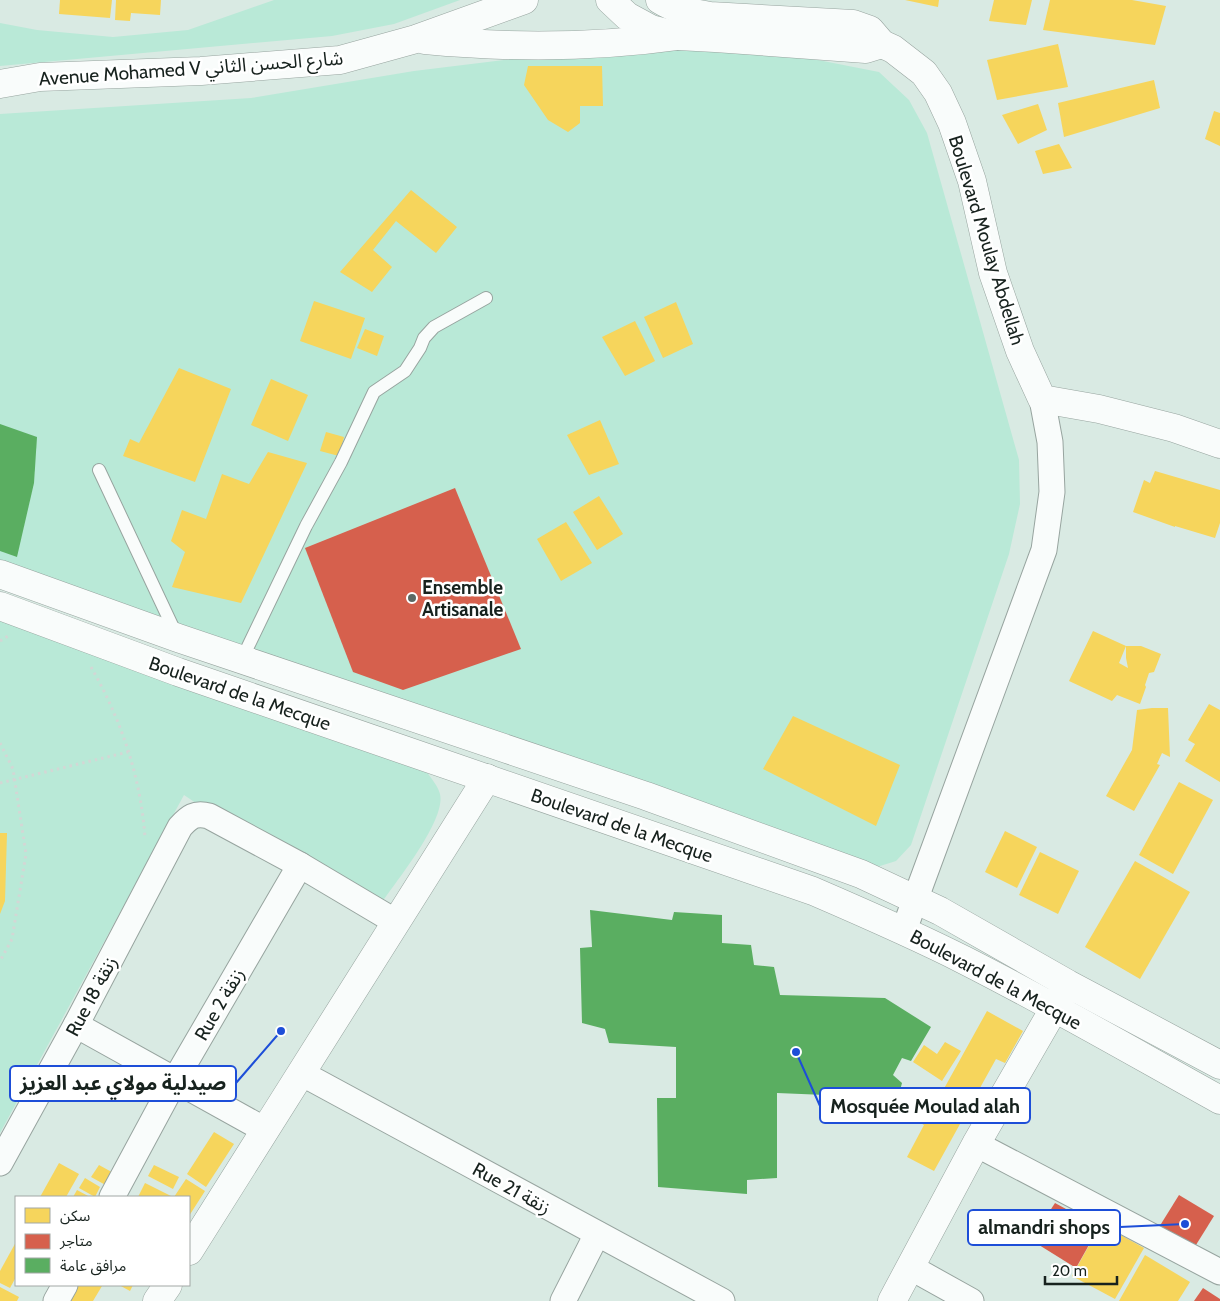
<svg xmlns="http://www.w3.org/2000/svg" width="1220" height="1301" viewBox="0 0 1220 1301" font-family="Cabin,'Noto Sans Arabic',sans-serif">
	<rect width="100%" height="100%" fill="#d9eae3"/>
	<g fill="#b9e9d7">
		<path d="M274 0H460L394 24 332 36 0 66V23L37 30 113 37 188 30Z"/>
		<path d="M672 44 757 48 879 72 909 100 927 133 1019 460 1020 504 1009 554 911 845 896 861 880 866 857 865 0 564V114L251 98 414 71 562 53Z"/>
		<path d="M0 620 426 771C431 778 438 786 440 794 446 820 398 879 383 901L275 856 184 795 0 1133Z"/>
	</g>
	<g fill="#f6d55c" fill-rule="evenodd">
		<path d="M60 0H112L110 18 59 14Z"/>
		<path d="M116 0H161L160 15 131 13 130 21 115 20Z"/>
		<path d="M905 0H939L938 7Z"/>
		<path d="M994 0H1032L1026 25 989 21Z"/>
		<path d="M1050 0H1132L1166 6 1155 45 1043 30Z"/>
		<path d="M1058 44 1068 87 997 100 987 60Z"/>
		<path d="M528 66H602L603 106H580V123L568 132 548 120 524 85Z"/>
		<path d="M1154 80 1160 108 1064 137 1058 103Z"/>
		<path d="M1038 104 1047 130 1018 144 1002 115Z"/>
		<path d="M1214 111 1220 113V146L1205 139Z"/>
		<path d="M1059 144 1072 168 1043 174 1035 151Z"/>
		<path d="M411 190 457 227 436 253 396 221 373 250 392 267 372 292 340 272Z"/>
		<path d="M314 301 365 318 351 359 300 341Z"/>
		<path d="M676 302 693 344 663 358 644 317Z"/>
		<path d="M635 321 655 361 625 376 602 337Z"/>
		<path d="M365 329 384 336 377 356 357 348Z"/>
		<path d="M179 368 231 389 195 482 123 456 130 439 139 443Z"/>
		<path d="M271 379 308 395 288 441 251 425Z"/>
		<path d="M600 420 619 464 589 475 567 435Z"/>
		<path d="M326 432 344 437 339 456 320 451Z"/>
		<path d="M268 452 307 463 241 603 172 587 185 552 171 541 182 510 206 519 222 474 249 484Z"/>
		<path d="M1155 471 1220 490V523L1215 538 1175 526V527L1133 512 1144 480 1150 483Z"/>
		<path d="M599 496 623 534 597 550 573 512Z"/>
		<path d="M566 522 592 563 561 581 537 539Z"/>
		<path d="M1093 631 1126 646H1141L1161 654 1154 672 1149 673 1145 685 1146 687 1140 704 1117 695 1112 701 1069 681ZM1126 646V658L1128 668 1119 663Z"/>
		<path d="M1209 704 1220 710V782L1185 761 1195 744 1188 740Z"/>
		<path d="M1152 708H1168L1170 757 1162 753 1157 764 1160 765 1134 811 1106 796 1132 750 1137 710Z"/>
		<path d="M793 716 900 765 876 826 763 769Z"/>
		<path d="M1179 782 1213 800 1173 874 1139 855Z"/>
		<path d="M1005 831 1037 847 1017 888 985 872Z"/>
		<path d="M0 833H7L5 901 0 914Z"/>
		<path d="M1040 852 1079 871 1058 914 1019 895Z"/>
		<path d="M1135 861 1190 892 1140 979 1085 947Z"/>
		<path d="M987 1011 1023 1031 1005 1063 996 1059 934 1171 907 1157 924 1125 911 1118 929 1087 941 1094Z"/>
		<path d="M945 1042 961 1051 942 1081 913 1062 924 1045 937 1054Z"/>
		<path d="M214 1132 234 1144 206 1187 187 1174Z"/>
		<path d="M59 1163 79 1174 66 1197H40Z"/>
		<path d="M99 1165 119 1176 111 1188 91 1177Z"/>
		<path d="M154 1165 179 1177 173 1189 148 1176Z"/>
		<path d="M85 1178 100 1187 95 1197 79 1188Z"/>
		<path d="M186 1179 205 1191 189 1216V1197H174Z"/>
		<path d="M145 1183 173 1197H138Z"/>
		<path d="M77 1190 90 1197H73Z"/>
		<path d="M1101 1224 1144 1248 1115 1299 1072 1276Z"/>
		<path d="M16 1242V1277L10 1288 0 1283V1271Z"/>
		<path d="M1145 1255 1190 1282 1178 1301H1119Z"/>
		<path d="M76 1285H100L102 1286 93 1301H66Z"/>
		<path d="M119 1285H133L130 1291Z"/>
		<path d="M0 1287 19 1297 17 1301H0Z"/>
	</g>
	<g fill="#d6604d">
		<path d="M455 488 521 649 403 690 353 672 305 548Z"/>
		<path d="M1179 1195 1214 1216 1191 1253 1156 1232Z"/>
		<path d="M1055 1203 1099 1227 1076 1268 1031 1240Z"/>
		<path d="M1203 1288 1220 1299V1301H1194Z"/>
	</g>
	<g fill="#5aae61">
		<path d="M0 424 37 437 34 483 17 557 0 551Z"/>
		<path d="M590 910 672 920 674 912 722 915V943L751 945 754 965 774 967 780 995 885 998 931 1027 911 1061 902 1058 893 1075 902 1083 898 1098 777 1093V1178L747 1180V1194L658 1187 657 1098H676V1047L609 1043 605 1029 582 1023 580 948 592 947Z"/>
	</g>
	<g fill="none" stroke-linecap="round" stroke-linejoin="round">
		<defs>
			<g id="lane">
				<path d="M99 470 177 636"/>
				<path d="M242 659 306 526 341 462 374 392 405 371 420 348 424 338 434 327 486 298"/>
			</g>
			<g id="street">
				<path d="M904 930 1044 550 1052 492 1050 442 1042 399"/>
				<path d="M76 1025 265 1130"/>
				<path d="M301 1073 722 1301"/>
				<path d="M976 1144 1220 1272"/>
				<path d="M0 1163 76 1025 180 827C189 817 195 812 209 816L300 865 396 922"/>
				<path d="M112 1197 175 1080 300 865"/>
				<path d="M910 1267 971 1301"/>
				<path d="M56 1301 65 1285"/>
				<path d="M563 1301 597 1234"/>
			</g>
			<g id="secondary">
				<path d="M610 0 627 16 651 29 678 36 715 38 866 49 882 44"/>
				<path d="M660 0C676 10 692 13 710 16L853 24 870 30 882 44 893 49 924 73 938 93 952 123 972 181 993 273 1020 351 1042 399 1099 409 1174 428 1220 444"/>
				<path d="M189 1251 487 778"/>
				<path d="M157 1301 168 1285"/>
				<path d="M892 1301 976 1144 1066 988"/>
			</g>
			<g id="primary">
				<path d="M425 40C510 48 593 48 678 36"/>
				<path d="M0 84 40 77 201 71 340 60 416 39 524 0"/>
				<path d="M0 574 178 638 646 796 861 874 940 911 1068 984 1220 1065"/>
				<path d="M0 606 178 672 813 891C864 913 915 935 964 960 1051 1004 1135 1053 1220 1100"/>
			</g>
		</defs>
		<use href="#lane" stroke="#97a49f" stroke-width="14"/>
		<use href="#street" stroke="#97a49f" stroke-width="27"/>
		<use href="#secondary" stroke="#97a49f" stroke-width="29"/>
		<use href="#primary" stroke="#97a49f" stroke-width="29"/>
		<g stroke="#d3d7d5" stroke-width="3" stroke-dasharray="2.5 4" stroke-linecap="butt">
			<path d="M0 641 8 636"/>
			<path d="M91 667C121 719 141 778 145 838"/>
			<path d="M0 743 13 769 26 854 12 939 0 961"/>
			<path d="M0 783 128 752"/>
		</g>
		<use href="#lane" stroke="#f9fcfb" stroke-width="12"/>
		<use href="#street" stroke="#f9fcfb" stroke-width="25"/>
		<use href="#secondary" stroke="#f9fcfb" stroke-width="28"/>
		<use href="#primary" stroke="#f9fcfb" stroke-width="28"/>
	</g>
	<circle fill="#5b6863" stroke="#fff" stroke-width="2" cx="412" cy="598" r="5"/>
	<g text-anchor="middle" stroke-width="5" stroke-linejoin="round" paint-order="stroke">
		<g font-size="19" fill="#17221e" stroke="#fff">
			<text transform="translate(191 68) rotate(-4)" y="7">Avenue Mohamed V شارع الحسن الثاني</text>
			<text transform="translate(987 240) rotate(73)" y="7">Boulevard Moulay Abdellah</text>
			<text transform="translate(240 693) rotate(19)" y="7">Boulevard de la Mecque</text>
			<text transform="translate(622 825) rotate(19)" y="7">Boulevard de la Mecque</text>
			<text transform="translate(996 979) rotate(28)" y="7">Boulevard de la Mecque</text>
			<text transform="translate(91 996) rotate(-62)" y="7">Rue 18 زنقة</text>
			<text transform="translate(219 1004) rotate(-60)" y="7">Rue 2 زنقة</text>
			<text transform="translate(512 1188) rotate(29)" y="7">Rue 21 زنقة</text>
		</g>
		<g font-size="19" font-weight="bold" fill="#17221e" stroke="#fff" text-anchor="start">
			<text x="422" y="594">Ensemble<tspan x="422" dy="22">Artisanale</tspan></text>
		</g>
	</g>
	<path fill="none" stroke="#1d4ed8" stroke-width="2" d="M281 1031L236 1083M796 1052L820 1106M1185 1224L1120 1227"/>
	<g fill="#1d4ed8" stroke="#fff" stroke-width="2">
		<circle cx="281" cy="1031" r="5"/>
		<circle cx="796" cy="1052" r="5"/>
		<circle cx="1185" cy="1224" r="5"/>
	</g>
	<g fill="#fff" stroke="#1d4ed8" stroke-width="2">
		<rect x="10" y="1066" width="226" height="35" rx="5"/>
		<rect x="820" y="1088" width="210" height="35" rx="5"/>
		<rect x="968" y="1210" width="152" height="35" rx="5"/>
	</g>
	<g font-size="20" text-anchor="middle" font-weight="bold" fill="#17221e">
		<text x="123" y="1090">صيدلية مولاي عبد العزيز</text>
		<text x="925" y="1113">Mosquée Moulad alah</text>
		<text x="1044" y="1234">almandri shops</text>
	</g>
	<rect x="15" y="1196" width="175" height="90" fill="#ffffff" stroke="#a2a7a5"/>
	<rect x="25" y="1208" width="25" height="15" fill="#f6d55c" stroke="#a2a7a5"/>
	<text x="60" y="1221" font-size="15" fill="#17221e">سكن</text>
	<rect x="25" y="1234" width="25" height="15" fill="#d6604d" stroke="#a2a7a5"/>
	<text x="60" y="1246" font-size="15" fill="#17221e">متاجر</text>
	<rect x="25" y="1258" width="25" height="15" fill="#5aae61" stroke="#a2a7a5"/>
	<text x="60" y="1271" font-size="15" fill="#17221e">مرافق عامة</text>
	<path d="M1045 1276v8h72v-8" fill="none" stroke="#17221e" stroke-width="2.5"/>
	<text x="1052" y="1276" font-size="15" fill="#17221e" stroke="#ffffff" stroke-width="4" paint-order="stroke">20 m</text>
</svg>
